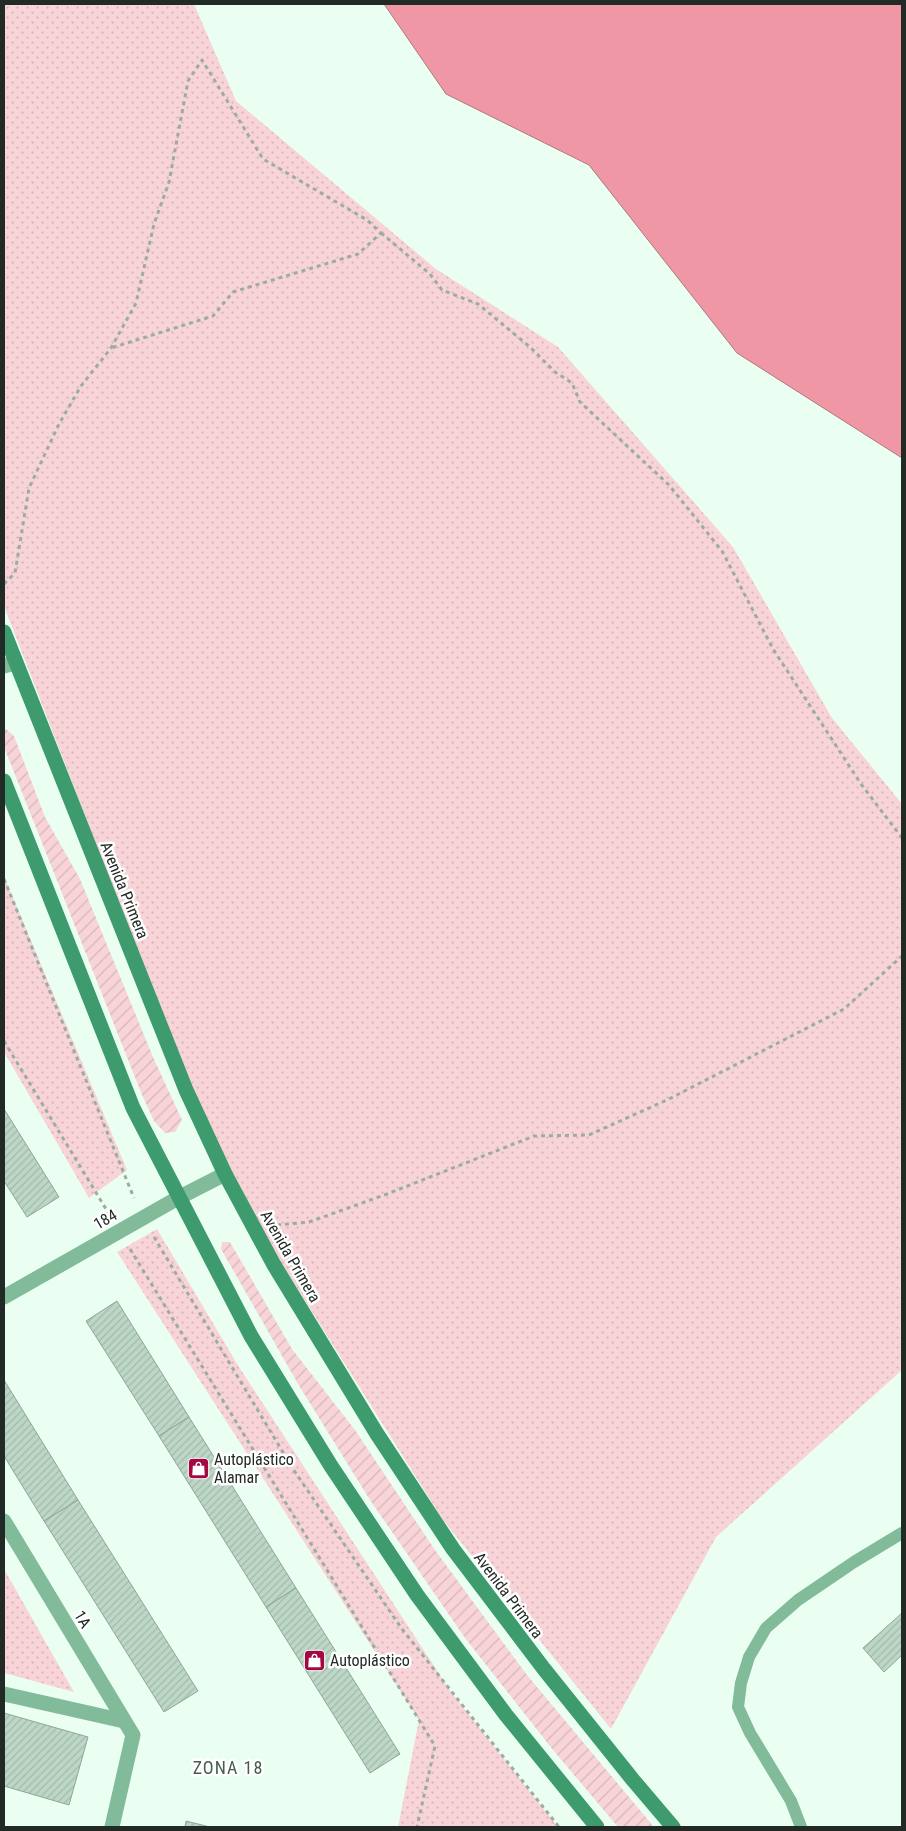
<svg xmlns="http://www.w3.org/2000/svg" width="906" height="1831" viewBox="0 0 906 1831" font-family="'Roboto Condensed',sans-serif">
	<defs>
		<pattern id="grass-dots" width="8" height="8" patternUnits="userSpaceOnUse" patternTransform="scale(1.25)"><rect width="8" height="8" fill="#f8d4d8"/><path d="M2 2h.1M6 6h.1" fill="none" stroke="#d4b6b9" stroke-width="1.8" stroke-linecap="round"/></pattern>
		<pattern id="garden-furrows" width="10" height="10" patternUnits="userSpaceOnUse" patternTransform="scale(1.25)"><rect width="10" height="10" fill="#f8d4d8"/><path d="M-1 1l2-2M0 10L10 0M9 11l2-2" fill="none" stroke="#d4b6b9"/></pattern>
		<pattern id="building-hatch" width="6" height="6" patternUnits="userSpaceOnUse" patternTransform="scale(1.25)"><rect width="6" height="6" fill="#bdd7c7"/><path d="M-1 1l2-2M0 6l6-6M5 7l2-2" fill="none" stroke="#a2b9ab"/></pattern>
	</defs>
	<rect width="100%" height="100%" fill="#eafff2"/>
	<g fill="url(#grass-dots)">
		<path d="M4 4H194L236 101 436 269 558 347 733 547 832 718 902 804V1370L716 1537 611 1729 443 1520 221 1167 4 606Z"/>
		<path d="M4 876 127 1170 89 1198 4 1052Z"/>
		<path d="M157 1229 239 1367 451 1692 558 1827H398L419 1720 117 1252Z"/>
		<path d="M4 1569 74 1692 4 1673Z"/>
	</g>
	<g fill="url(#garden-furrows)">
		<path d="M6 729 14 736 45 817 80 879 153 1057 182 1120 175 1132 165 1133 154 1121 142 1095 4 747V730Z"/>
		<path d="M222 1242H230L292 1349 355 1430 435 1550 527 1675 654 1827H618L553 1750 465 1638 370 1500 298 1384 221 1249Z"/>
	</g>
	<path fill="#f097a6" stroke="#b2767f" d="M384 4H902V458L737 353 589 165 446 94Z"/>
	<g fill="url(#building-hatch)" stroke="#8ea697">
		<path d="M4 1109 59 1197 27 1217 4 1181Z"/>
		<path d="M117 1301 189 1417 159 1436 86 1321Z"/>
		<path d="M4 1380 78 1500 44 1521 4 1456Z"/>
		<path d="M189 1417 296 1588 266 1607 159 1436Z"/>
		<path d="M78 1500 198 1691 164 1712 44 1521Z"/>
		<path d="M296 1588 400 1754 370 1773 266 1607Z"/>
		<path d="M902 1613V1655L884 1672 863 1648Z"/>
		<path d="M4 1713 88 1737 69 1805 4 1786Z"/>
		<path d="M186 1821 210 1827H185Z"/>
	</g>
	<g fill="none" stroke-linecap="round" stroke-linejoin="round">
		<g stroke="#9caca2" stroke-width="3" stroke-dasharray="4 4" stroke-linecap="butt">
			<path d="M381 233 430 274 442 290 478 304 530 347 555 372 572 383 580 402 669 485 722 551 773 649 861 784 902 838"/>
			<path d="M4 584 15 573 29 488 59 424 81 386 111 348 136 303 154 224 169 182 188 81 202 60 263 159 367 220 381 233 358 254 233 292 213 316 111 348"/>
			<path d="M4 879 134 1198"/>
			<path d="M4 1041 109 1214"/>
			<path d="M277 1225 309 1222 387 1194 534 1136 589 1135 669 1099 844 1009 902 956"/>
			<path d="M154 1237 293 1469 402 1629 559 1827"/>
			<path d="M130 1249 435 1746 417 1827"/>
		</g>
		<path stroke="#82bb9a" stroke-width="12" d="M801 1827 791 1801 750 1733 738 1707 741 1683 749 1657 766 1628 798 1600 854 1562 902 1533"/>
		<g stroke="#82bb9a" stroke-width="15">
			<path d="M4 666 15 663"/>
			<path d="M4 1297 178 1198 225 1174"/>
			<path d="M4 1521 133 1735 112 1827"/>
			<path d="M4 1694 124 1721"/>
		</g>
		<g stroke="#3d9b6d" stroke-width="15">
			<path d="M4 632 186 1090 225 1174 274 1265 377 1434 453 1549 544 1669 633 1780 673 1827"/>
			<path d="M4 781 133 1108 251 1336 331 1466 417 1595 506 1715 597 1827"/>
		</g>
	</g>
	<defs>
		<symbol id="shop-square" viewBox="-11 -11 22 22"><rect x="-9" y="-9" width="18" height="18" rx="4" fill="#a30842" stroke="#fff"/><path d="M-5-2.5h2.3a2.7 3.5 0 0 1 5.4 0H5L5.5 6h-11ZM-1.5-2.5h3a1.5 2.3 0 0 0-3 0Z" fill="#fff"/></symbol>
	</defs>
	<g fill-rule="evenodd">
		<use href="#shop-square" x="186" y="1456" width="25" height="25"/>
		<use href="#shop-square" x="302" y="1648" width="25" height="25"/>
	</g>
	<g text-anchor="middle" stroke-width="5" stroke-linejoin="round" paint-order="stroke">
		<g font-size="16" fill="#212a24" stroke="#fff">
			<text transform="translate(125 890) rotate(68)" y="6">Avenida Primera</text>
			<text transform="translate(105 1219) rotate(-30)" y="6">184</text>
			<text transform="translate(291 1256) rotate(60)" y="6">Avenida Primera</text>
			<text transform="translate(509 1595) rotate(53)" y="6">Avenida Primera</text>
			<text transform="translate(83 1619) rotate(59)" y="6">1A</text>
		</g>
		<g font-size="16" fill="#212a24" stroke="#fff" text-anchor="start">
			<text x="214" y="1465">Autoplástico<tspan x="214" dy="18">Alamar</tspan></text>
			<text x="330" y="1666">Autoplástico</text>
		</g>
		<g font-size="18" letter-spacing="1" fill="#465d4f" stroke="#fff">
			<text x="228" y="1774">ZONA 18</text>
		</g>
	</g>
	<rect width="906" height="1831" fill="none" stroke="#212a24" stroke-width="10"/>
</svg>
